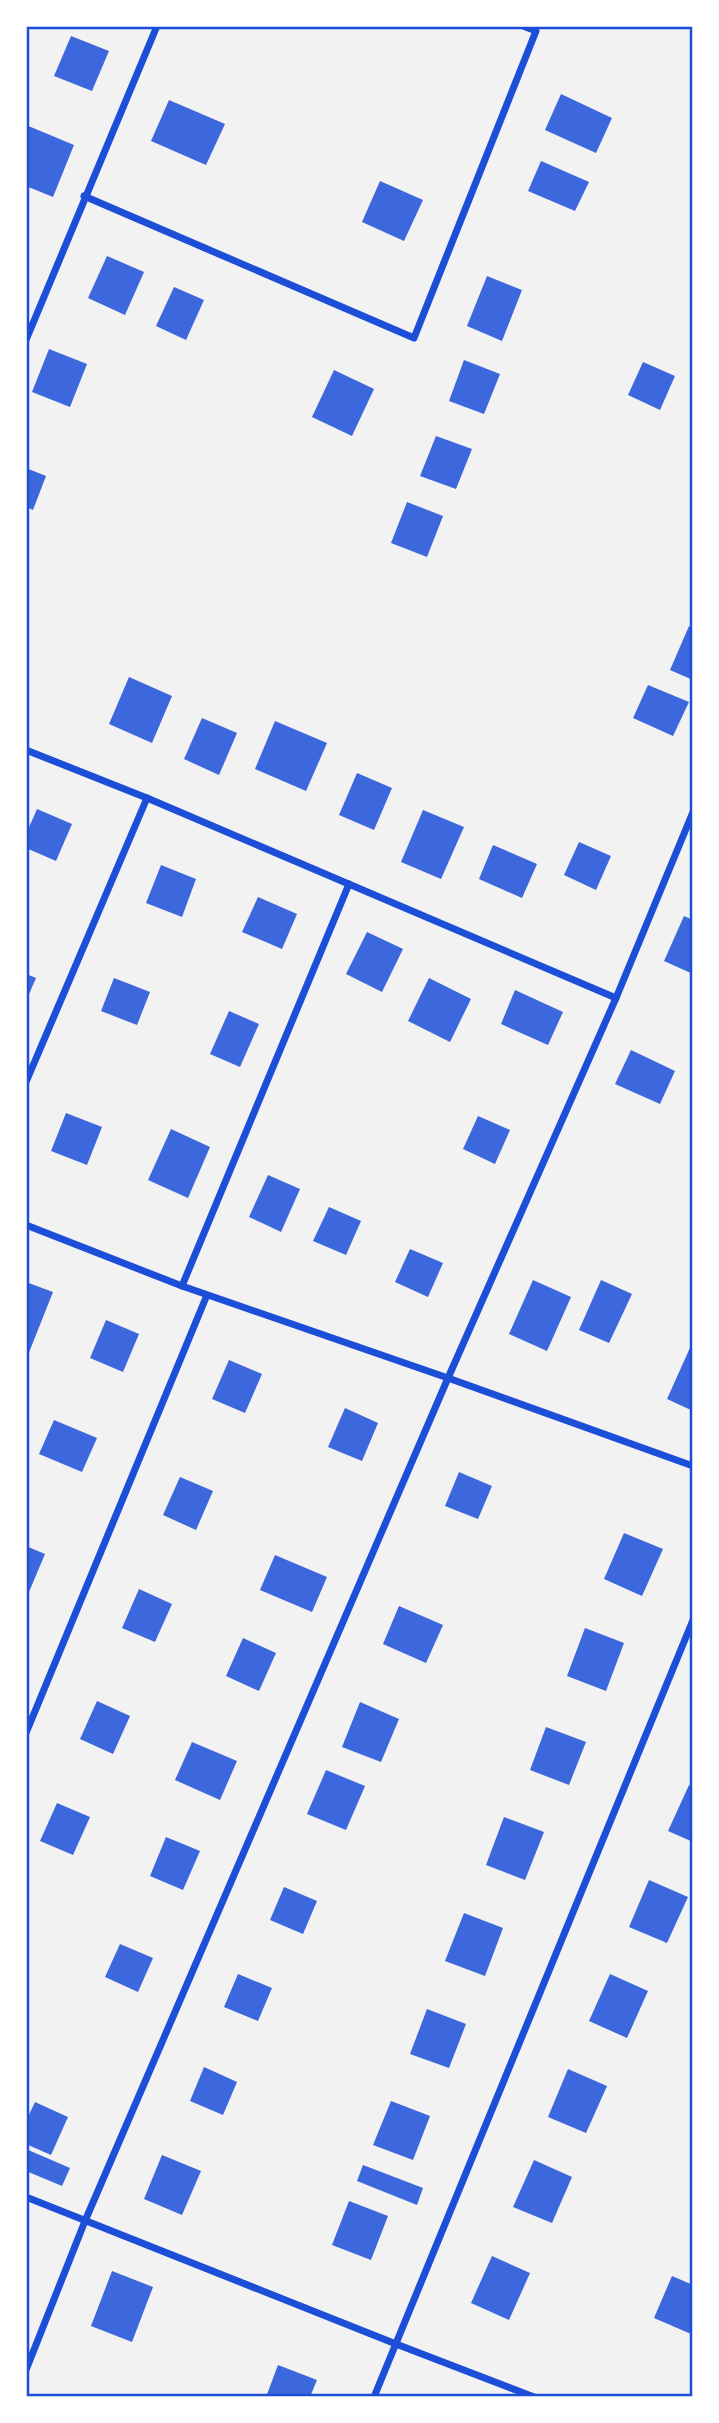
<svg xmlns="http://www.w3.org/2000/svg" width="719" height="2423" viewBox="0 0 719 2423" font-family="'DejaVu Sans',sans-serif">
	<rect width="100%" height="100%" fill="#f2f2f2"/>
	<g fill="#3d67dc">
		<path d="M71 36 109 51 92 91 54 76Z"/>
		<path d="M561 94 612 118 596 153 545 130Z"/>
		<path d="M169 100 225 124 206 165 151 141Z"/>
		<path d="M26 125 74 145 53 197 26 186Z"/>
		<path d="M541 161 589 182 575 211 528 191Z"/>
		<path d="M380 181 423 200 404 241 362 222Z"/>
		<path d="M107 256 144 272 125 315 88 298Z"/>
		<path d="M487 276 522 290 502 341 467 326Z"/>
		<path d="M174 287 204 300 186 340 156 326Z"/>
		<path d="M49 349 87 364 70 407 32 392Z"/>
		<path d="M464 360 500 374 484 414 449 401Z"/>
		<path d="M643 362 675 376 660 410 628 395Z"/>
		<path d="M334 370 374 389 352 436 312 417Z"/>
		<path d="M436 436 472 449 456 489 420 476Z"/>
		<path d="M26 468 46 476 33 510 26 507Z"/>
		<path d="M407 502 443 516 427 557 391 543Z"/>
		<path d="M689 626 693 628V680L670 670Z"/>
		<path d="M129 677 172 696 152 743 109 724Z"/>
		<path d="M648 685 689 702 673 736 633 718Z"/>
		<path d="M202 718 237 733 219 775 184 759Z"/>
		<path d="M275 721 327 743 306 791 255 769Z"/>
		<path d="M357 773 392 788 374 830 339 815Z"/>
		<path d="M37 809 72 824 56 861 26 848V834Z"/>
		<path d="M423 810 464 827 441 879 401 862Z"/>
		<path d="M579 842 611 856 596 890 564 875Z"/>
		<path d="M493 845 537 864 522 898 479 879Z"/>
		<path d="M161 865 196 879 182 917 146 903Z"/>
		<path d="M258 897 297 914 282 949 242 932Z"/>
		<path d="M684 916 693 920V974L664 961Z"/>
		<path d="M367 932 403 949 382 992 346 974Z"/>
		<path d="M26 974 36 978 26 1001Z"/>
		<path d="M114 978 150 992 137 1025 101 1011Z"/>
		<path d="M429 978 471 999 450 1042 408 1021Z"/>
		<path d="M515 990 563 1012 548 1045 501 1024Z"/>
		<path d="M229 1011 259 1024 240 1067 210 1054Z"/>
		<path d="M631 1050 675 1071 660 1104 615 1084Z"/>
		<path d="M66 1113 102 1127 87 1165 51 1151Z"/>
		<path d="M478 1116 510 1130 495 1164 463 1149Z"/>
		<path d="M171 1129 210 1147 188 1198 148 1180Z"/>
		<path d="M268 1175 300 1189 281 1232 249 1217Z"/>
		<path d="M329 1207 361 1221 346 1255 313 1241Z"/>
		<path d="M410 1249 443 1263 428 1297 395 1282Z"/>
		<path d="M533 1280 571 1297 547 1351 509 1334Z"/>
		<path d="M601 1280 632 1294 609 1343 579 1330Z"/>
		<path d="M26 1282 53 1292 26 1360Z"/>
		<path d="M106 1320 139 1334 123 1372 90 1358Z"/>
		<path d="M693 1341V1411L667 1399Z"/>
		<path d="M229 1360 262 1374 245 1413 212 1399Z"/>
		<path d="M345 1408 378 1423 362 1461 328 1447Z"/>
		<path d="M54 1420 97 1438 82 1472 39 1454Z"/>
		<path d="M459 1472 492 1486 478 1519 445 1506Z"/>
		<path d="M180 1477 213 1491 196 1530 163 1515Z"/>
		<path d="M624 1533 663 1549 642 1596 604 1579Z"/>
		<path d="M26 1546 45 1554 29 1592 26 1591Z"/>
		<path d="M275 1555 327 1577 312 1612 260 1590Z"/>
		<path d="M139 1589 172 1604 155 1642 122 1628Z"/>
		<path d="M399 1606 443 1625 426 1663 383 1644Z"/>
		<path d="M585 1628 624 1643 606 1691 567 1676Z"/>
		<path d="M243 1638 276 1653 259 1691 226 1676Z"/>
		<path d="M97 1701 130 1716 113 1754 80 1739Z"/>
		<path d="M360 1702 399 1719 381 1762 342 1747Z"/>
		<path d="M546 1727 586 1742 569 1785 530 1770Z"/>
		<path d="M192 1742 237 1761 220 1800 175 1780Z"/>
		<path d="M326 1770 365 1786 346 1830 307 1814Z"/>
		<path d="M689 1785 693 1787V1842L668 1831Z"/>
		<path d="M57 1803 90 1817 73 1855 40 1841Z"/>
		<path d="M504 1817 544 1832 525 1880 486 1865Z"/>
		<path d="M166 1837 200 1851 183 1890 150 1876Z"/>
		<path d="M649 1880 688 1897 667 1943 629 1927Z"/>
		<path d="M284 1887 317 1901 303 1934 270 1920Z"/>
		<path d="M464 1913 503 1928 485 1976 445 1961Z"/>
		<path d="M120 1944 153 1958 138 1992 105 1977Z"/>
		<path d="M238 1974 272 1988 258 2021 224 2007Z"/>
		<path d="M610 1974 648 1991 627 2038 589 2021Z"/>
		<path d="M427 2009 466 2024 449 2068 410 2054Z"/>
		<path d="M204 2067 237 2082 223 2115 190 2101Z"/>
		<path d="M568 2069 607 2086 586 2133 548 2117Z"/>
		<path d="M391 2101 430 2116 413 2160 373 2145Z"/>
		<path d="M35 2102 68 2117 51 2155 26 2144V2121Z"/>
		<path d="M26 2149 70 2168 62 2186 26 2171Z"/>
		<path d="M162 2155 201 2171 182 2215 144 2199Z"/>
		<path d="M534 2160 572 2177 552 2223 513 2207Z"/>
		<path d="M363 2165 423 2188 417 2205 357 2181Z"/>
		<path d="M349 2201 388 2216 371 2260 332 2245Z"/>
		<path d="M492 2256 530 2273 509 2320 471 2303Z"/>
		<path d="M112 2271 153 2287 132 2342 91 2326Z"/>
		<path d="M672 2276 693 2285 691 2334 654 2318Z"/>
		<path d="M278 2365 317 2380 310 2397H266Z"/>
	</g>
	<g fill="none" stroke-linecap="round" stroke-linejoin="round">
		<g stroke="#1d4ed8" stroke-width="7">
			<path d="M84 196 414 338 536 31 523 26"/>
			<path d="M26 340 157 26"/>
			<path d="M26 750 147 798 616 998"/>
			<path d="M26 1082 147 798"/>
			<path d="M26 1225 182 1286 448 1378 693 1466"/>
			<path d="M182 1286 349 884"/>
			<path d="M26 1733 207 1295"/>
			<path d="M26 2197 396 2344 534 2397"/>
			<path d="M26 2370 85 2221 448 1378 616 998 693 812"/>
			<path d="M374 2397 693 1620"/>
		</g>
	</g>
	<rect width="719" height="2423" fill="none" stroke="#ffffff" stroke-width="56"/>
	<rect x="28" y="28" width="663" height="2367" fill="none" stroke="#1d4ed8" stroke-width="2.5"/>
</svg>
